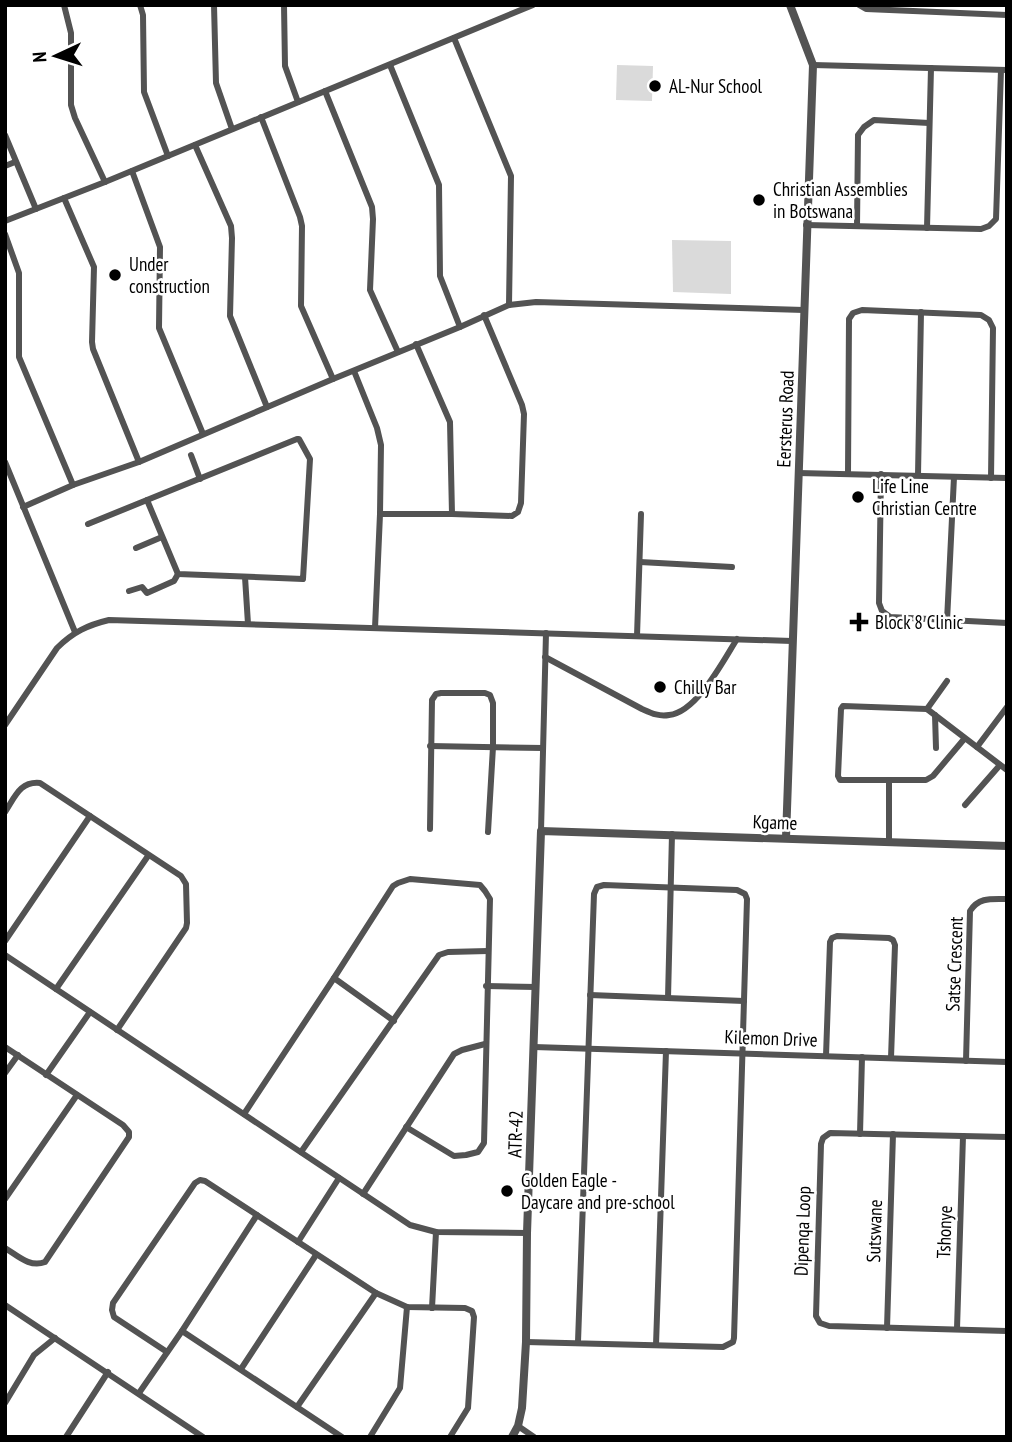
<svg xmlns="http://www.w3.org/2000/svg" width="1012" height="1442" viewBox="0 0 1012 1442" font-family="'PT Sans Narrow',sans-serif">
	<rect width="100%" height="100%" fill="#fff"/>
	<g fill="#dadada">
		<path d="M617 65 653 66 652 101 616 100Z"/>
		<path d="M672 240 731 241V294L673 292Z"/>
	</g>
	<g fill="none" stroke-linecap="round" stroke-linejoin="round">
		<g stroke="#535353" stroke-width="6">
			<path d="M64 5 71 33V105L75 118 105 182"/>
			<path d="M140 5 143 15 144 92 168 156"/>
			<path d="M214 5 216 83 232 129"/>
			<path d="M284 5 285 66 298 102"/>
			<path d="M859 5 866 9 1007 15"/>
			<path d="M454 38 511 176 509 305"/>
			<path d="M390 65 439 185 440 276 460 327"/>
			<path d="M813 65 1007 70"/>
			<path d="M325 91 372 207 373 219 370 290 398 352"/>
			<path d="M261 117 300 217 302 226 301 306 333 379"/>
			<path d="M5 135 36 209"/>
			<path d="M195 145 231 226 232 238 230 316 267 407"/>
			<path d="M5 166 15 162"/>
			<path d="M132 171 160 247 159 328 203 434"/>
			<path d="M64 198 94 267 92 342 93 349 139 462"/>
			<path d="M5 221 105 182 533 5"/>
			<path d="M806 225 981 229 989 226 996 219 1001 70"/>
			<path d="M857 226 858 135 864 127 874 120 929 123"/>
			<path d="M927 228 931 68"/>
			<path d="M5 234 19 273V357L73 485"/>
			<path d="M416 344 450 422 452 514"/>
			<path d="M354 371 377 428 381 445 380 514 375 628"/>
			<path d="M297 439H299L310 459 303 579 178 574 147 500Z"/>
			<path d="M191 455 200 479"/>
			<path d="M5 462 75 632"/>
			<path d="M798 473 1007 478"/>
			<path d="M848 473 849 319 853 313 862 310 981 315 989 320 993 328 991 478"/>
			<path d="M881 474 879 603 882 611 890 617 1007 623"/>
			<path d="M918 475 921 312"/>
			<path d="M23 507 73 485 139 462 333 379 460 327 509 305 536 302 804 310"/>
			<path d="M380 514H452L512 516 518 512 521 503 524 414 522 405 484 315"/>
			<path d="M88 524 147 500"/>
			<path d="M136 548 162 537"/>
			<path d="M640 562 732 567"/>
			<path d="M245 577 248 624"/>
			<path d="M129 591 142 587 147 593 174 581 178 574"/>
			<path d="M947 621 954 477"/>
			<path d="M637 636 641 514"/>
			<path d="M545 657 642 709C651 713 659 717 669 715 697 712 723 661 737 639"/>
			<path d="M927 709 947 681"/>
			<path d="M935 715 936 748"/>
			<path d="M5 725 57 648C73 632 88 625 109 620L792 641"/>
			<path d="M965 738 933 776 926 780H840L838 776 841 709 843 706 927 709 1007 770"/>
			<path d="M430 746 543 748"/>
			<path d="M977 747 1007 707"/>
			<path d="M965 805 1000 765"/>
			<path d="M5 812C15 797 20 781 40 783L181 876 186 884 187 923 186 928 117 1030"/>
			<path d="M430 829 432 700 436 694 441 693H485L490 695 493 703V747L488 832"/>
			<path d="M541 831 546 633"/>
			<path d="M889 842V780"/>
			<path d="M5 941 90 816"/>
			<path d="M5 955 410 1225 436 1232 527 1233"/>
			<path d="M334 978 394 1021"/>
			<path d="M486 986 536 987"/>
			<path d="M56 989 148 856"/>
			<path d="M590 995 744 1001"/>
			<path d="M668 998 672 834"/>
			<path d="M5 1047 123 1125 129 1132V1137L45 1262C30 1268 18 1256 5 1248"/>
			<path d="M534 1047 1007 1062"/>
			<path d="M826 1056 830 942 832 938 837 936 889 938 893 940 895 945 891 1058"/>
			<path d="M966 1061 970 911C979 897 991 899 1007 899"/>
			<path d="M5 1073 18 1055"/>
			<path d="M46 1075 90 1012"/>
			<path d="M244 1114 334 978 393 886 398 883 410 879 480 885 485 891 490 899 484 1143 478 1152 466 1155 454 1156 406 1127"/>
			<path d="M860 1134 862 1057"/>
			<path d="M1007 1137 830 1133 823 1138 821 1144 816 1316 820 1323 829 1326 1007 1331"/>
			<path d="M301 1152 439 955 448 952 488 951"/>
			<path d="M363 1194 454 1054 462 1050 485 1044"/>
			<path d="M5 1199 77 1095"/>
			<path d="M298 1242 339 1178"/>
			<path d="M5 1305 203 1437"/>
			<path d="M432 1308 436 1232"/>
			<path d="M887 1328 893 1134"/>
			<path d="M957 1329 963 1136"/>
			<path d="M182 1331 342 1437"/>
			<path d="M526 1342 723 1347 733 1342 734 1338 747 899 745 894 737 890 604 885 597 887 594 894 578 1342"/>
			<path d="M656 1345 666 1051"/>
			<path d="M167 1352 114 1317 112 1310 113 1303 195 1183 200 1180 205 1181 376 1293 407 1307 465 1308 472 1311 474 1317 468 1408 450 1437"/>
			<path d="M241 1369 316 1255"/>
			<path d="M139 1393 182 1331 257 1215"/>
			<path d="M5 1403 34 1355 55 1338"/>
			<path d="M297 1407 376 1293"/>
			<path d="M518 1426 534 1437"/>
			<path d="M66 1437 108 1372"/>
			<path d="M370 1437 400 1388 407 1307"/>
		</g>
		<g stroke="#535353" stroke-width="8">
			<path d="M786 838 813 65 790 5"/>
			<path d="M512 1437 518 1426 522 1408 526 1342 527 1233 541 831 1007 846"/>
		</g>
	</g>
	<g fill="#000" stroke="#fff" stroke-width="2.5">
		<circle cx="655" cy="86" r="7"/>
		<circle cx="759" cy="200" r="7"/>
		<circle cx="115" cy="275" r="7"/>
		<circle cx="858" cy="497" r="7"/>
		<path d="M855.5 611.5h7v7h7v7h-7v7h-7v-7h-7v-7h7z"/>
		<circle cx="660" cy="687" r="7"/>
		<circle cx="507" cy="1191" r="7"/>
	</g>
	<g text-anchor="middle" stroke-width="5" stroke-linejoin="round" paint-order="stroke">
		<g font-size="19" fill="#000" stroke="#fff" text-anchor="start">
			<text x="669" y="93">AL-Nur School</text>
			<text x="773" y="196">Christian Assemblies<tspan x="773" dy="22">in Botswana</tspan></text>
			<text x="129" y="271">Under<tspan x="129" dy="22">construction</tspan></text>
			<text x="872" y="493">Life Line<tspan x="872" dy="22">Christian Centre</tspan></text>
			<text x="875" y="629">Block 8 Clinic</text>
			<text x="674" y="694">Chilly Bar</text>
			<text x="521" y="1187">Golden Eagle -<tspan x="521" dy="22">Daycare and pre-school</tspan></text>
		</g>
		<g font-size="19" fill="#000" stroke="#fff">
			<text transform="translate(785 419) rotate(-88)" y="7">Eersterus Road</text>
			<text transform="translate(775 822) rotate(2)" y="7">Kgame</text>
			<text transform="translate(954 964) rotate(-88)" y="7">Satse Crescent</text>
			<text transform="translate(771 1038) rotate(2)" y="7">Kilemon Drive</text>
			<text transform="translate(515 1134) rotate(-88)" y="7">ATR-42</text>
			<text transform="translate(802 1231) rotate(-88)" y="7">Dipenqa Loop</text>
			<text transform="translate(874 1231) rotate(-88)" y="7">Sutswane</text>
			<text transform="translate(944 1232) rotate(-88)" y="7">Tshonye</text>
		</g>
	</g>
	<rect width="1012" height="1442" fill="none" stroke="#000000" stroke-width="14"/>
	<g transform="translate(56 56) rotate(266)" stroke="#ffffff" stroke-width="5" paint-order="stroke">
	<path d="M0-5L12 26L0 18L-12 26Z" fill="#000000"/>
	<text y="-10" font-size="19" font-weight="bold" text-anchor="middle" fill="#000000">N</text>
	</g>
</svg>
